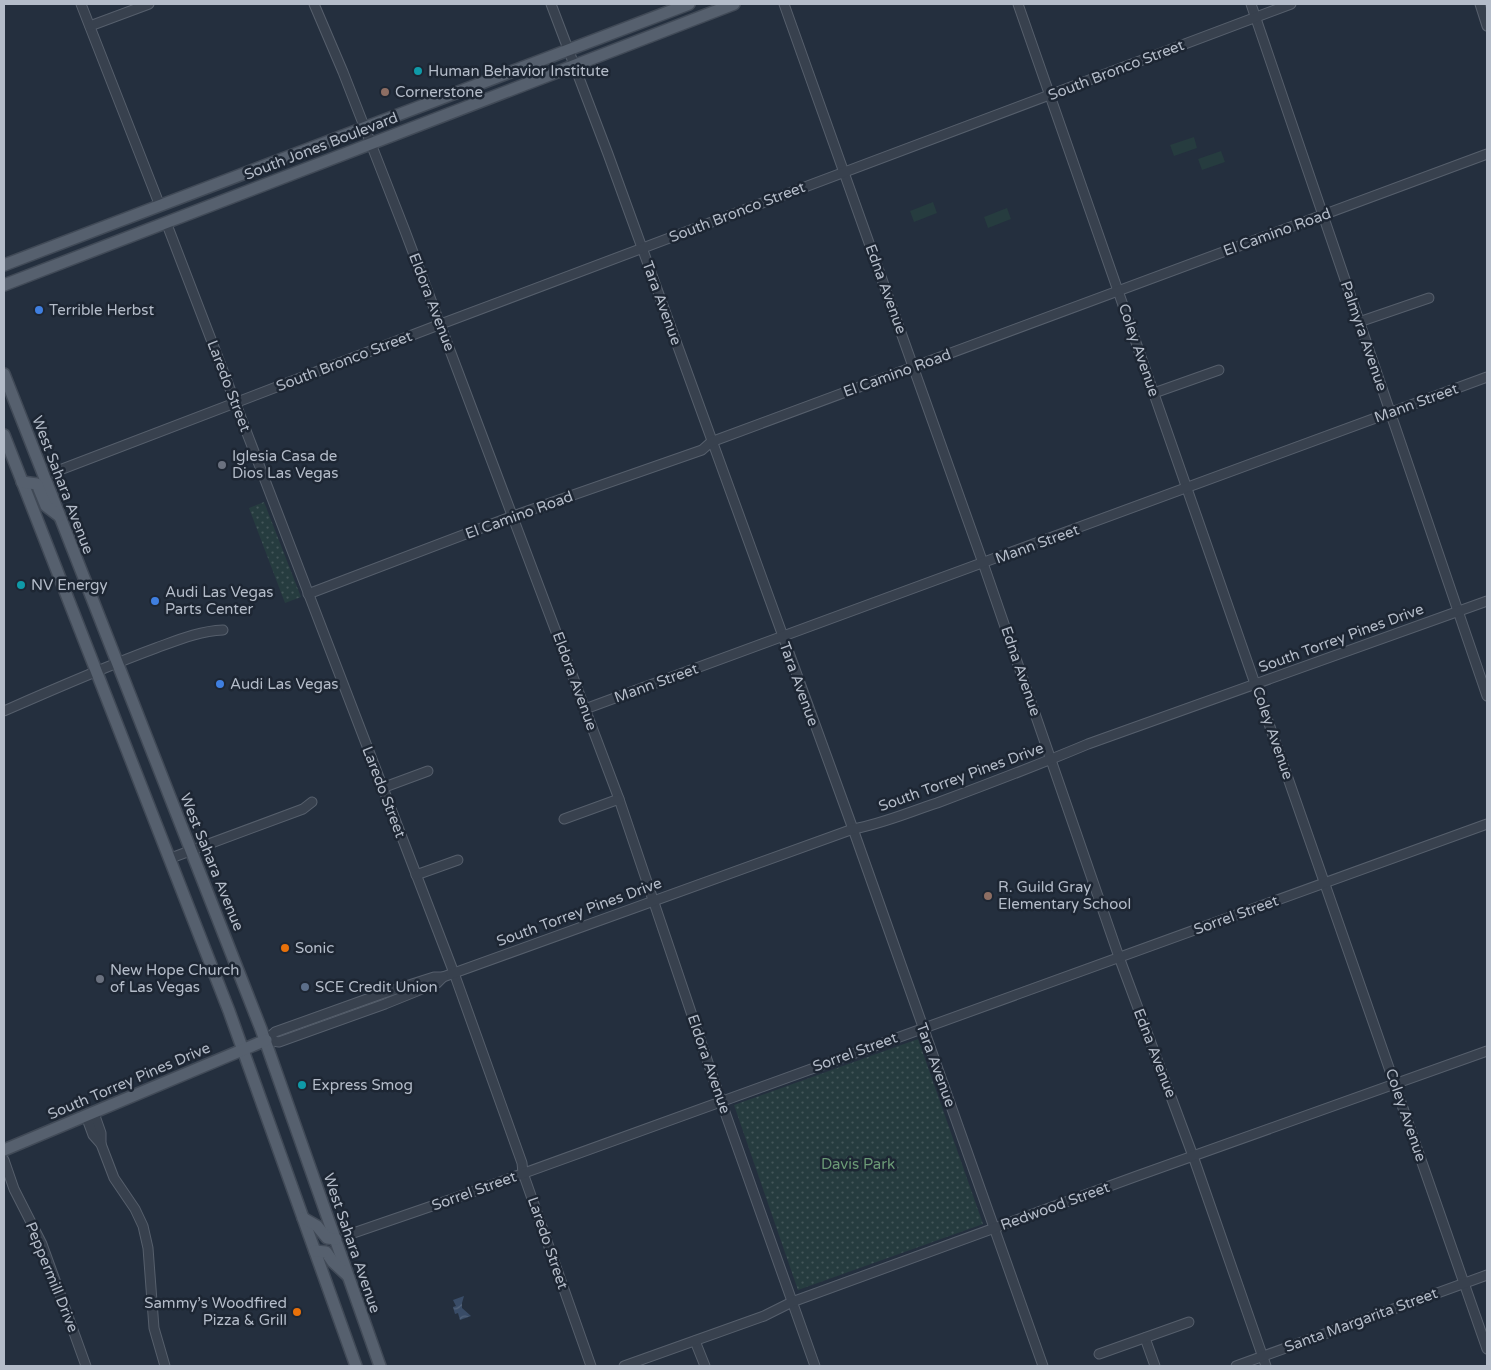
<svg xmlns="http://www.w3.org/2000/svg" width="1491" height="1370" viewBox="0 0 1491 1370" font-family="'Varela Round',sans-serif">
	<defs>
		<pattern id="green-dots" width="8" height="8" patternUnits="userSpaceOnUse" patternTransform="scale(1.25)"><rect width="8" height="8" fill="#263c3f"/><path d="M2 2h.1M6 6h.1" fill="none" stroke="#435659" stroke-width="1.8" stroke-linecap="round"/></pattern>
		<pattern id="water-waves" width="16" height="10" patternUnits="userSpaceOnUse" patternTransform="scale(1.25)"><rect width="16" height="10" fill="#394c67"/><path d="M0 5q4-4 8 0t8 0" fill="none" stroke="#53647b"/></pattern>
	</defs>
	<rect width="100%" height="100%" fill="#242f3e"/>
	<g fill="url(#green-dots)">
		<path d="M264 502 301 597 285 603 249 508Z"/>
		<path d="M918 1039 983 1224 798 1290 734 1105Z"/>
	</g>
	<g fill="#263c3f">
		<path d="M1194 137 1197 148 1174 156 1170 145Z"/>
		<path d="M1221 151 1225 162 1202 170 1198 159Z"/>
		<path d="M933 202 937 213 914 222 910 211Z"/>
		<path d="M1007 208 1011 219 988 228 984 217Z"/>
	</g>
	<path fill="url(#water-waves)" d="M464 1296 462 1303V1308L471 1316 460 1320 458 1313 455 1314 453 1307 456 1306 453 1300Z"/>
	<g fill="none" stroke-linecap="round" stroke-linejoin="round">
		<defs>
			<g id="minor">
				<path d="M81 4 160 206"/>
				<path d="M314 4 343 72 405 231 619 799 721 1101 815 1366"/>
				<path d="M551 4 608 154 853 829 1043 1366"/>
				<path d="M784 4 983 563 1119 957 1193 1156 1266 1366"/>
				<path d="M1018 4 1487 1349"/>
				<path d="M1251 4 1487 696"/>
				<path d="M1480 4 1487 26"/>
				<path d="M90 26 149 4"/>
				<path d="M166 222 454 973 522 1163 523 1173 591 1366"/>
				<path d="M1359 322 1429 298"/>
				<path d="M1154 393 1219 370"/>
				<path d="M44 476 441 324 1291 4"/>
				<path d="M308 594 513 516 702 450 711 442 1487 154"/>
				<path d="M585 709 1487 377"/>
				<path d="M4 711C54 689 104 667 156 648 178 640 199 631 223 630"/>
				<path d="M382 788 428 771"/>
				<path d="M564 819 619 799"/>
				<path d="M171 858 303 809 312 802"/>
				<path d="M416 875 458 860"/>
				<path d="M266 1040 279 1042 385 1004 437 983 443 977 853 829C882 824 909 812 937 803 988 784 1038 765 1088 744L1487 601"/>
				<path d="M266 1040 275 1032 381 994 434 977H443"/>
				<path d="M94 1113 101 1133V1144"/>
				<path d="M86 1116 93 1135 101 1144 114 1178 135 1209 143 1226 148 1248 154 1328 165 1366"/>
				<path d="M4 1160 14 1189 42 1244 86 1366"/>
				<path d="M336 1239 461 1196 1487 824"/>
				<path d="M1145 1338 1155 1366"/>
				<path d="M695 1341 705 1366"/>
				<path d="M1099 1354 1189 1322"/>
				<path d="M624 1366 764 1316 792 1302 1137 1176 1487 1051"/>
				<path d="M1236 1366 1487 1275"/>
			</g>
			<g id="major">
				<path d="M4 265 689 4"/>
				<path d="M4 285 734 4"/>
				<path d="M4 374 261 1029 380 1366"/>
				<path d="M4 435 229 1011 356 1366"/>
				<path d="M22 482 37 484 46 506 59 516"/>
				<path d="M4 1150 266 1040"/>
				<path d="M303 1218 317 1226 327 1238 336 1239"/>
				<path d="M315 1251 326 1252 333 1262 347 1275"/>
			</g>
		</defs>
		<use href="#minor" stroke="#565f6c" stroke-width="11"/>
		<use href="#major" stroke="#414a57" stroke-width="14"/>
		<use href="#minor" stroke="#38414e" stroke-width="9"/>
		<use href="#major" stroke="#56606e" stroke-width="11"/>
	</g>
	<g fill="#0f9aa8" stroke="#1d2633" stroke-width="2">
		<circle cx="418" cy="71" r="5"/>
		<circle cx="21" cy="585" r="5"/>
		<circle cx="302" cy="1085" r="5"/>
	</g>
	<g fill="#8d6e63" stroke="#1d2633" stroke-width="2">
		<circle cx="385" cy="92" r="5"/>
		<circle cx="988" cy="896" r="5"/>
	</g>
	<g fill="#3f7fe0" stroke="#1d2633" stroke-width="2">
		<circle cx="39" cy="310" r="5"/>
		<circle cx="155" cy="601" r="5"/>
		<circle cx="220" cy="684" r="5"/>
	</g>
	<g fill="#6b7280" stroke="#1d2633" stroke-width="2">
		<circle cx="222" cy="465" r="5"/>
		<circle cx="100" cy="979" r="5"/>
	</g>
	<g fill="#e8710a" stroke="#1d2633" stroke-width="2">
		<circle cx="285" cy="948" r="5"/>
		<circle cx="297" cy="1312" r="5"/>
	</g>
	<circle fill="#5c6f8a" stroke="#1d2633" stroke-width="2" cx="305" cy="987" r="5"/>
	<g text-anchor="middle" stroke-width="5" stroke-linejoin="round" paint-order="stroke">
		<g font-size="15" fill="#b4bcc9" stroke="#1d2633">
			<text transform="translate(1116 70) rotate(-21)" y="5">South Bronco Street</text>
			<text transform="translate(321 146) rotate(-21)" y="5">South Jones Boulevard</text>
			<text transform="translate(737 212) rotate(-21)" y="5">South Bronco Street</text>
			<text transform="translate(1277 232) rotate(-20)" y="5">El Camino Road</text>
			<text transform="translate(886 289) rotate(70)" y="5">Edna Avenue</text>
			<text transform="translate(432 302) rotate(69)" y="5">Eldora Avenue</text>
			<text transform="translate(662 303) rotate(70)" y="5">Tara Avenue</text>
			<text transform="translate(1364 336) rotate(71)" y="5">Palmyra Avenue</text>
			<text transform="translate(1139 350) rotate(71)" y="5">Coley Avenue</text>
			<text transform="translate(344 361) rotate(-21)" y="5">South Bronco Street</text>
			<text transform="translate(897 373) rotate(-20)" y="5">El Camino Road</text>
			<text transform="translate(229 386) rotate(69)" y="5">Laredo Street</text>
			<text transform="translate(1416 403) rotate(-20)" y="5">Mann Street</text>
			<text transform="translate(63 485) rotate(69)" y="5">West Sahara Avenue</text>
			<text transform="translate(519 515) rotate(-20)" y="5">El Camino Road</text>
			<text transform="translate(1037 544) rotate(-20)" y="5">Mann Street</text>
			<text transform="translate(1341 638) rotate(-20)" y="5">South Torrey Pines Drive</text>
			<text transform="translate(1021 671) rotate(71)" y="5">Edna Avenue</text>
			<text transform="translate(575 681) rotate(70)" y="5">Eldora Avenue</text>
			<text transform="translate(656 683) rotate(-20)" y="5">Mann Street</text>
			<text transform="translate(799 684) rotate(70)" y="5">Tara Avenue</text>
			<text transform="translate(1273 733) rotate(71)" y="5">Coley Avenue</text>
			<text transform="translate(961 777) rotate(-20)" y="5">South Torrey Pines Drive</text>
			<text transform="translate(384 792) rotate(69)" y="5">Laredo Street</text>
			<text transform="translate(212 862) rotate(68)" y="5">West Sahara Avenue</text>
			<text transform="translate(579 912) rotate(-20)" y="5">South Torrey Pines Drive</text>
			<text transform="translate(1236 915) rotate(-20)" y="5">Sorrel Street</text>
			<text transform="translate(855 1052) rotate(-20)" y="5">Sorrel Street</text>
			<text transform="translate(1155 1053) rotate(69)" y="5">Edna Avenue</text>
			<text transform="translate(709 1064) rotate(71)" y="5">Eldora Avenue</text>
			<text transform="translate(936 1065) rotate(70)" y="5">Tara Avenue</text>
			<text transform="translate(129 1081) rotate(-23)" y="5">South Torrey Pines Drive</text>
			<text transform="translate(1406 1115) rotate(71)" y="5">Coley Avenue</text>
			<text transform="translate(474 1191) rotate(-20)" y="5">Sorrel Street</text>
			<text transform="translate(1055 1206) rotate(-20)" y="5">Redwood Street</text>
			<text transform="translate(352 1243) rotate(71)" y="5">West Sahara Avenue</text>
			<text transform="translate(548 1243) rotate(71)" y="5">Laredo Street</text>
			<text transform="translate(52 1277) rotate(68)" y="5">Peppermill Drive</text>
			<text transform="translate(1361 1320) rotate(-20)" y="5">Santa Margarita Street</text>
		</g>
		<g font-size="15" fill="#b4bcc9" stroke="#1d2633" text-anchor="start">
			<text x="428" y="76">Human Behavior Institute</text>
			<text x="395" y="97">Cornerstone</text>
			<text x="49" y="315">Terrible Herbst</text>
			<text x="232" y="461">Iglesia Casa de<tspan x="232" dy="17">Dios Las Vegas</tspan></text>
			<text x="31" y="590">NV Energy</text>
			<text x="165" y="597">Audi Las Vegas<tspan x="165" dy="17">Parts Center</tspan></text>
			<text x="230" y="689">Audi Las Vegas</text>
			<text x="998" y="892">R. Guild Gray<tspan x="998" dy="17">Elementary School</tspan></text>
			<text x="295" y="953">Sonic</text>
			<text x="110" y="975">New Hope Church<tspan x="110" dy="17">of Las Vegas</tspan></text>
			<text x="315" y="992">SCE Credit Union</text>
			<text x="312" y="1090">Express Smog</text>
			<text x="287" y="1308" text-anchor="end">Sammy’s Woodfired<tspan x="287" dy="17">Pizza &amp; Grill</tspan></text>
		</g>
		<g font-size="15" fill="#6b9a76" stroke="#1d2633">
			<text x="858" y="1169">Davis Park</text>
		</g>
	</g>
	<rect width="1491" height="1370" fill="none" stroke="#b4bcc9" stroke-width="10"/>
</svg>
